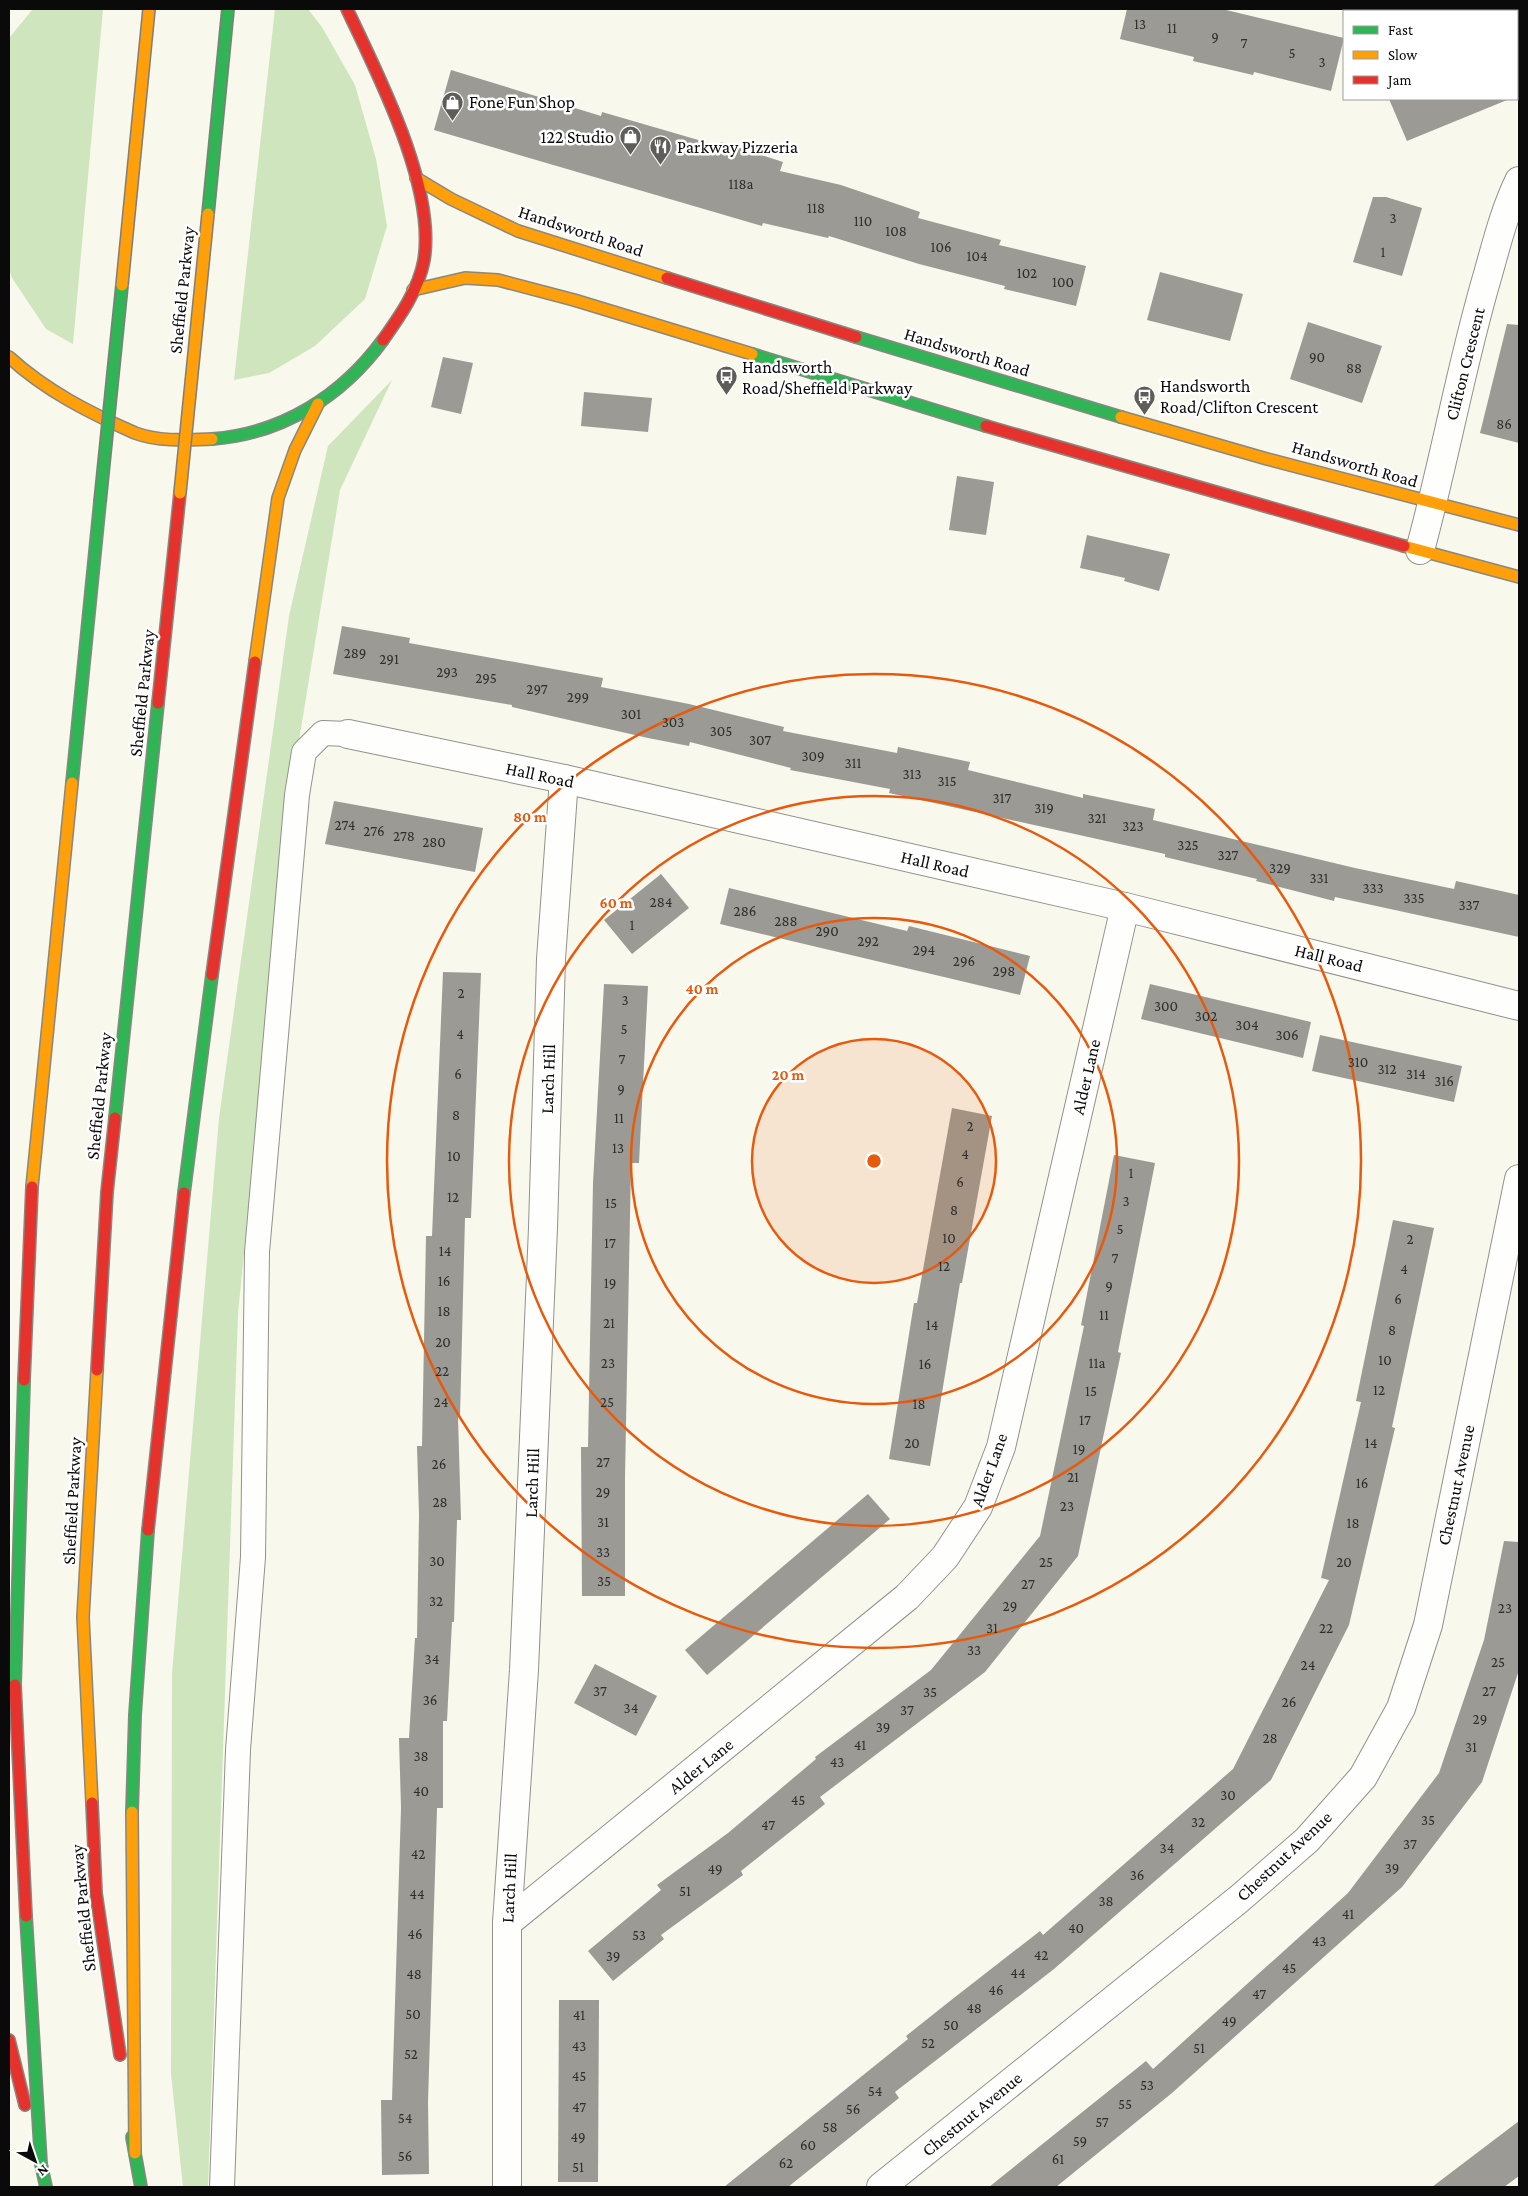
<svg xmlns="http://www.w3.org/2000/svg" width="1528" height="2196" viewBox="0 0 1528 2196" font-family="'Crimson Pro',serif">
	<rect width="100%" height="100%" fill="#f9f8ed"/>
	<g fill="#cee5bd">
		<path d="M33 9H103L73 344 46 329 12 278 9 269V38Z"/>
		<path d="M275 9H308L322 27 355 85 376 159 387 226 365 299 315 346 269 373 234 380Z"/>
		<path d="M392 380 340 490 287 814 238 1314 208 2187H183L171 2074 172 1674 219 1118 289 616 328 446Z"/>
	</g>
	<g fill="#9b9a94">
		<path d="M1127 9H1222L1344 38 1331 91 1254 72 1253 75 1193 61 1194 57 1120 39Z"/>
		<path d="M451 70 601 116 602 112 719 146 721 142 783 162 780 171 841 185 920 212 918 218 1001 240 999 245 1086 266 1076 306 1004 289 1005 286 919 264 829 236 828 238 763 223 762 226 434 130Z"/>
		<path d="M1389 99H1507V100L1407 141Z"/>
		<path d="M1373 197H1386L1422 208 1402 276 1353 262Z"/>
		<path d="M1160 272 1243 294 1230 341 1147 320Z"/>
		<path d="M1308 322 1382 346 1362 403 1290 379Z"/>
		<path d="M1507 324 1519 325V443L1480 433Z"/>
		<path d="M443 357 473 363 461 414 431 407Z"/>
		<path d="M584 392 652 398 648 432 581 426Z"/>
		<path d="M957 476 994 482 986 535 949 530Z"/>
		<path d="M1087 535 1170 554 1159 591 1124 581 1125 578 1080 568Z"/>
		<path d="M342 626 410 638 409 643 603 678 601 687 689 704 784 727 783 731 897 753 898 747 970 762 968 770 1083 798V794L1155 809 1153 820 1355 868 1454 889 1456 881 1519 895V937L1335 897 1334 901 1256 881 1257 879 1165 857V854L889 793 890 789 790 770 791 768 690 742 689 746 648 738 512 707V705L333 674Z"/>
		<path d="M334 801 483 828 475 872 325 844Z"/>
		<path d="M661 874 689 908 632 954 604 920Z"/>
		<path d="M729 888 907 931 909 926 1030 956 1020 995 720 924Z"/>
		<path d="M443 972 481 973 471 1218H465L460 1417H458L461 1520H457L454 1622H452L447 1721H443V1808H437L428 2102 429 2174 382 2175 381 2100H392L401 1808 399 1738H409L415 1638H417L419 1515 417 1446H422L426 1236H432Z"/>
		<path d="M604 984 648 986 639 1163H631L625 1477V1596H582L581 1447H588L593 1183Z"/>
		<path d="M1150 984 1311 1022 1303 1058 1141 1019Z"/>
		<path d="M1320 1035 1462 1066 1454 1102 1312 1071Z"/>
		<path d="M952 1108 992 1116 962 1283H960L930 1466 889 1459 914 1303H917Z"/>
		<path d="M1114 1155 1155 1163 1118 1352 1121 1353 1078 1556 985 1672 820 1797 825 1804 741 1871 743 1875 661 1935 664 1939 613 1981 588 1951 661 1890 657 1885 728 1833 816 1759 815 1757 931 1670 1040 1536 1084 1326 1081 1325Z"/>
		<path d="M1393 1220 1434 1228 1392 1427 1395 1428 1349 1625 1271 1780 1054 1969 895 2092 899 2098 788 2187H724L908 2039 906 2036 950 2001 1040 1931 1043 1935 1233 1769 1329 1580 1321 1578 1361 1402 1356 1401Z"/>
		<path d="M868 1494 890 1519 707 1675 685 1650Z"/>
		<path d="M1504 1541 1519 1542V1670L1482 1782 1402 1887 1172 2093 1056 2187H989L1146 2061 1153 2069 1348 1893 1439 1773 1484 1640Z"/>
		<path d="M595 1664 657 1696 636 1736 574 1703Z"/>
		<path d="M559 2000H599L598 2182H558Z"/>
		<path d="M1519 2121V2176L1504 2187H1432Z"/>
	</g>
	<g fill="none" stroke-linecap="round" stroke-linejoin="round">
		<defs>
			<path id="lane" d="M222 2187 238 1750 253 1557 257 1252 297 795 304 752 323 733 348 734"/>
			<g id="street">
				<path d="M1490 9 1501 11"/>
				<path d="M1420 550C1445 459 1461 365 1488 274 1497 242 1505 210 1519 181"/>
				<path d="M348 734 564 779 1125 907 1519 1006"/>
				<path d="M507 1923 907 1597 945 1557 978 1507 1001 1447 1125 907"/>
				<path d="M507 2187V1923L524 1670 543 1228 551 959 564 779"/>
				<path d="M881 2187 1239 1899 1307 1840 1363 1777 1401 1708 1428 1625 1519 1179"/>
			</g>
			<g id="fast">
				<path d="M856 337 1121 417"/>
				<path d="M752 354 986 426"/>
				<path d="M212 439C282 434 342 396 383 340"/>
				<path d="M72 783 100 502"/>
				<path d="M115 1118 158 703"/>
				<path d="M184 1193 212 975"/>
				<path d="M15 1685 24 1380"/>
				<path d="M132 1812 135 1715 148 1530"/>
				<path d="M26 1916 41 2164 46 2187"/>
				<path d="M132 2137 141 2187"/>
			</g>
			<g id="slow">
				<path d="M416 178 451 199 518 231 667 278"/>
				<path d="M413 290 465 278 498 280 574 300 752 354"/>
				<path d="M9 357C46 391 90 413 135 433 159 442 187 440 212 439"/>
				<path d="M1121 417 1267 459 1519 525"/>
				<path d="M1404 546 1519 577"/>
				<path d="M255 662 278 498 295 450 318 404"/>
				<path d="M32 1187 72 783"/>
				<path d="M92 1803 83 1617 97 1370"/>
				<path d="M132 1812 135 2153"/>
			</g>
			<g id="jam">
				<path d="M347 9C378 75 436 186 424 260 419 289 400 316 383 340"/>
				<path d="M667 278 856 337"/>
				<path d="M986 426 1404 546"/>
				<path d="M158 703 180 493"/>
				<path d="M212 975 255 662"/>
				<path d="M97 1370 107 1192 115 1118"/>
				<path d="M24 1380 32 1187"/>
				<path d="M148 1530 184 1193"/>
				<path d="M15 1685 26 1916"/>
				<path d="M92 1803 96 1893 120 2055"/>
				<path d="M9 2040 25 2105"/>
			</g>
		</defs>
		<use href="#lane" stroke="#92918c" stroke-width="26"/>
		<use href="#street" stroke="#92918c" stroke-width="30"/>
		<use href="#fast" stroke="#888883" stroke-width="14"/>
		<use href="#slow" stroke="#888883" stroke-width="14"/>
		<use href="#jam" stroke="#888883" stroke-width="14"/>
		<use href="#lane" stroke="#fefefc" stroke-width="24"/>
		<use href="#street" stroke="#fefefc" stroke-width="28"/>
		<use href="#fast" stroke="#30b455" stroke-width="11"/>
		<use href="#slow" stroke="#ff9f0a" stroke-width="11"/>
		<use href="#jam" stroke="#e5322d" stroke-width="11"/>
		<defs>
			<g id="fast-bridge">
				<path d="M208 214 228 9"/>
				<path d="M100 502 122 285"/>
			</g>
			<g id="slow-bridge">
				<path d="M122 285 149 9"/>
				<path d="M180 493 208 214"/>
			</g>
		</defs>
		<use href="#fast-bridge" stroke="#7f7e7a" stroke-width="14" stroke-linecap="butt"/>
		<use href="#slow-bridge" stroke="#7f7e7a" stroke-width="14" stroke-linecap="butt"/>
		<use href="#fast-bridge" stroke="#30b455" stroke-width="11"/>
		<use href="#slow-bridge" stroke="#ff9f0a" stroke-width="11"/>
	</g>
	<circle cx="874" cy="1161" r="122" fill="#e8590c" fill-opacity=".12"/>
	<g fill="none" stroke="#e8590c" stroke-width="2.5">
		<circle cx="874" cy="1161" r="122"/>
		<circle cx="874" cy="1161" r="243"/>
		<circle cx="874" cy="1161" r="365"/>
		<circle cx="874" cy="1161" r="487"/>
	</g>
	<defs>
		<symbol id="shop-pin" viewBox="-11 -11 22 30"><path d="M0 17L-7.5 6A9.5 9.5 0 1 1 7.5 6Z" fill="#5e5d59" stroke="#fff"/><path d="M-5-2.5h2.3a2.7 3.5 0 0 1 5.4 0H5L5.5 6h-11ZM-1.5-2.5h3a1.5 2.3 0 0 0-3 0Z" fill="#fff"/></symbol>
		<symbol id="restaurant-pin" viewBox="-11 -11 22 30"><path d="M0 17L-7.5 6A9.5 9.5 0 1 1 7.5 6Z" fill="#5e5d59" stroke="#fff"/><path d="M-5-6h1v4h1v-4h1v4h1v-4h1v5L-1.5 .5V6h-2V.5L-5-1ZM5-6V6H3V1.5H1.5Q1.5-4 5-6Z" fill="#fff"/></symbol>
		<symbol id="bus-pin" viewBox="-11 -11 22 30"><path d="M0 17L-7.5 6A9.5 9.5 0 1 1 7.5 6Z" fill="#5e5d59" stroke="#fff"/><path d="M-5-6H5V4H4V6H2V4H-2V6H-4V4H-5ZM-3.5-4V0h7V-4ZM-3.5 1.2v1.5H-2V1.2ZM2 1.2v1.5H3.5V1.2Z" fill="#fff"/></symbol>
	</defs>
	<g fill-rule="evenodd">
		<use href="#shop-pin" x="440" y="90" width="25" height="34"/>
		<use href="#shop-pin" x="618" y="124" width="25" height="34"/>
		<use href="#restaurant-pin" x="648" y="134" width="25" height="34"/>
		<use href="#bus-pin" x="714" y="364" width="25" height="34"/>
		<use href="#bus-pin" x="1132" y="384" width="25" height="34"/>
	</g>
	<g text-anchor="middle" stroke-width="5" stroke-linejoin="round" paint-order="stroke">
		<g font-size="15" fill="#2e2e2c">
			<text x="1140" y="29">13</text>
			<text x="1172" y="33">11</text>
			<text x="1215" y="42">9</text>
			<text x="1244" y="48">7</text>
			<text x="1292" y="58">5</text>
			<text x="1322" y="67">3</text>
			<text x="741" y="189">118a</text>
			<text x="816" y="213">118</text>
			<text x="1393" y="223">3</text>
			<text x="863" y="226">110</text>
			<text x="896" y="236">108</text>
			<text x="941" y="252">106</text>
			<text x="1383" y="257">1</text>
			<text x="977" y="261">104</text>
			<text x="1027" y="278">102</text>
			<text x="1063" y="287">100</text>
			<text x="1317" y="362">90</text>
			<text x="1354" y="373">88</text>
			<text x="1504" y="429">86</text>
			<text x="355" y="658">289</text>
			<text x="389" y="664">291</text>
			<text x="447" y="677">293</text>
			<text x="486" y="683">295</text>
			<text x="537" y="694">297</text>
			<text x="578" y="702">299</text>
			<text x="631" y="719">301</text>
			<text x="673" y="727">303</text>
			<text x="721" y="736">305</text>
			<text x="760" y="745">307</text>
			<text x="813" y="761">309</text>
			<text x="853" y="768">311</text>
			<text x="912" y="779">313</text>
			<text x="947" y="786">315</text>
			<text x="1002" y="803">317</text>
			<text x="1044" y="813">319</text>
			<text x="1097" y="823">321</text>
			<text x="345" y="830">274</text>
			<text x="1133" y="831">323</text>
			<text x="374" y="836">276</text>
			<text x="404" y="841">278</text>
			<text x="434" y="847">280</text>
			<text x="1188" y="850">325</text>
			<text x="1228" y="860">327</text>
			<text x="1280" y="873">329</text>
			<text x="1319" y="883">331</text>
			<text x="1373" y="893">333</text>
			<text x="1414" y="903">335</text>
			<text x="661" y="907">284</text>
			<text x="1469" y="910">337</text>
			<text x="745" y="916">286</text>
			<text x="786" y="926">288</text>
			<text x="632" y="930">1</text>
			<text x="827" y="936">290</text>
			<text x="868" y="946">292</text>
			<text x="924" y="955">294</text>
			<text x="964" y="966">296</text>
			<text x="1004" y="976">298</text>
			<text x="461" y="998">2</text>
			<text x="625" y="1005">3</text>
			<text x="1166" y="1011">300</text>
			<text x="1206" y="1021">302</text>
			<text x="1247" y="1030">304</text>
			<text x="624" y="1034">5</text>
			<text x="460" y="1039">4</text>
			<text x="1287" y="1040">306</text>
			<text x="622" y="1064">7</text>
			<text x="1358" y="1067">310</text>
			<text x="1387" y="1074">312</text>
			<text x="458" y="1079">6</text>
			<text x="1416" y="1079">314</text>
			<text x="1444" y="1086">316</text>
			<text x="621" y="1094">9</text>
			<text x="456" y="1120">8</text>
			<text x="619" y="1123">11</text>
			<text x="970" y="1131">2</text>
			<text x="618" y="1153">13</text>
			<text x="965" y="1159">4</text>
			<text x="454" y="1161">10</text>
			<text x="1131" y="1178">1</text>
			<text x="960" y="1187">6</text>
			<text x="453" y="1202">12</text>
			<text x="1126" y="1206">3</text>
			<text x="611" y="1208">15</text>
			<text x="954" y="1215">8</text>
			<text x="1120" y="1234">5</text>
			<text x="949" y="1243">10</text>
			<text x="1410" y="1244">2</text>
			<text x="610" y="1248">17</text>
			<text x="445" y="1256">14</text>
			<text x="1115" y="1263">7</text>
			<text x="944" y="1271">12</text>
			<text x="1404" y="1274">4</text>
			<text x="444" y="1286">16</text>
			<text x="610" y="1288">19</text>
			<text x="1109" y="1291">9</text>
			<text x="1398" y="1304">6</text>
			<text x="444" y="1316">18</text>
			<text x="1104" y="1320">11</text>
			<text x="609" y="1328">21</text>
			<text x="932" y="1330">14</text>
			<text x="1392" y="1335">8</text>
			<text x="443" y="1347">20</text>
			<text x="1385" y="1365">10</text>
			<text x="608" y="1368">23</text>
			<text x="1097" y="1368">11a</text>
			<text x="925" y="1369">16</text>
			<text x="442" y="1376">22</text>
			<text x="1379" y="1395">12</text>
			<text x="1091" y="1396">15</text>
			<text x="441" y="1407">24</text>
			<text x="607" y="1407">25</text>
			<text x="919" y="1409">18</text>
			<text x="1085" y="1425">17</text>
			<text x="912" y="1448">20</text>
			<text x="1371" y="1448">14</text>
			<text x="1079" y="1454">19</text>
			<text x="603" y="1467">27</text>
			<text x="439" y="1469">26</text>
			<text x="1073" y="1482">21</text>
			<text x="1362" y="1488">16</text>
			<text x="603" y="1497">29</text>
			<text x="440" y="1507">28</text>
			<text x="1067" y="1511">23</text>
			<text x="603" y="1527">31</text>
			<text x="1353" y="1528">18</text>
			<text x="603" y="1557">33</text>
			<text x="437" y="1566">30</text>
			<text x="1046" y="1567">25</text>
			<text x="1344" y="1567">20</text>
			<text x="604" y="1586">35</text>
			<text x="1028" y="1589">27</text>
			<text x="436" y="1606">32</text>
			<text x="1010" y="1611">29</text>
			<text x="1505" y="1613">23</text>
			<text x="992" y="1633">31</text>
			<text x="1326" y="1633">22</text>
			<text x="974" y="1655">33</text>
			<text x="432" y="1664">34</text>
			<text x="1498" y="1667">25</text>
			<text x="1308" y="1670">24</text>
			<text x="600" y="1696">37</text>
			<text x="1489" y="1696">27</text>
			<text x="930" y="1697">35</text>
			<text x="430" y="1705">36</text>
			<text x="1289" y="1707">26</text>
			<text x="631" y="1713">34</text>
			<text x="907" y="1715">37</text>
			<text x="1480" y="1724">29</text>
			<text x="883" y="1732">39</text>
			<text x="1270" y="1743">28</text>
			<text x="860" y="1750">41</text>
			<text x="1471" y="1752">31</text>
			<text x="421" y="1761">38</text>
			<text x="837" y="1767">43</text>
			<text x="421" y="1796">40</text>
			<text x="1228" y="1800">30</text>
			<text x="798" y="1805">45</text>
			<text x="1428" y="1825">35</text>
			<text x="1198" y="1827">32</text>
			<text x="768" y="1830">47</text>
			<text x="1410" y="1849">37</text>
			<text x="1167" y="1853">34</text>
			<text x="418" y="1859">42</text>
			<text x="1392" y="1873">39</text>
			<text x="715" y="1874">49</text>
			<text x="1137" y="1880">36</text>
			<text x="685" y="1896">51</text>
			<text x="417" y="1899">44</text>
			<text x="1106" y="1906">38</text>
			<text x="1348" y="1919">41</text>
			<text x="1076" y="1933">40</text>
			<text x="415" y="1939">46</text>
			<text x="639" y="1940">53</text>
			<text x="1319" y="1946">43</text>
			<text x="1041" y="1960">42</text>
			<text x="613" y="1961">39</text>
			<text x="1289" y="1973">45</text>
			<text x="1018" y="1978">44</text>
			<text x="414" y="1979">48</text>
			<text x="996" y="1995">46</text>
			<text x="1259" y="1999">47</text>
			<text x="974" y="2013">48</text>
			<text x="413" y="2019">50</text>
			<text x="579" y="2020">41</text>
			<text x="1229" y="2026">49</text>
			<text x="951" y="2030">50</text>
			<text x="928" y="2048">52</text>
			<text x="579" y="2051">43</text>
			<text x="1199" y="2053">51</text>
			<text x="411" y="2059">52</text>
			<text x="579" y="2081">45</text>
			<text x="1147" y="2090">53</text>
			<text x="875" y="2096">54</text>
			<text x="1125" y="2109">55</text>
			<text x="579" y="2112">47</text>
			<text x="853" y="2114">56</text>
			<text x="405" y="2123">54</text>
			<text x="1102" y="2127">57</text>
			<text x="830" y="2132">58</text>
			<text x="578" y="2142">49</text>
			<text x="1080" y="2146">59</text>
			<text x="808" y="2150">60</text>
			<text x="405" y="2161">56</text>
			<text x="1058" y="2164">61</text>
			<text x="786" y="2168">62</text>
			<text x="578" y="2172">51</text>
		</g>
		<g font-size="18" fill="#0a0a0a" stroke="#fff" text-anchor="start">
			<text x="469" y="108">Fone Fun Shop</text>
			<text x="614" y="143" text-anchor="end">122 Studio</text>
			<text x="677" y="153">Parkway Pizzeria</text>
			<text x="742" y="373">Handsworth<tspan x="742" dy="21">Road/Sheffield Parkway</tspan></text>
			<text x="1160" y="392">Handsworth<tspan x="1160" dy="21">Road/Clifton Crescent</tspan></text>
		</g>
		<g font-size="18" fill="#0a0a0a" stroke="#fff">
			<text transform="translate(581 231) rotate(18)" y="6">Handsworth Road</text>
			<text transform="translate(182 290) rotate(-84)" y="6">Sheffield Parkway</text>
			<text transform="translate(967 352) rotate(17)" y="6">Handsworth Road</text>
			<text transform="translate(1465 364) rotate(-76)" y="6">Clifton Crescent</text>
			<text transform="translate(1355 464) rotate(16)" y="6">Handsworth Road</text>
			<text transform="translate(142 693) rotate(-84)" y="6">Sheffield Parkway</text>
			<text transform="translate(540 775) rotate(12)" y="6">Hall Road</text>
			<text transform="translate(935 864) rotate(13)" y="6">Hall Road</text>
			<text transform="translate(1329 958) rotate(14)" y="6">Hall Road</text>
			<text transform="translate(1086 1077) rotate(-77)" y="6">Alder Lane</text>
			<text transform="translate(548 1079) rotate(-88)" y="6">Larch Hill</text>
			<text transform="translate(99 1096) rotate(-84)" y="6">Sheffield Parkway</text>
			<text transform="translate(989 1470) rotate(-70)" y="6">Alder Lane</text>
			<text transform="translate(532 1483) rotate(-88)" y="6">Larch Hill</text>
			<text transform="translate(1456 1485) rotate(-78)" y="6">Chestnut Avenue</text>
			<text transform="translate(72 1501) rotate(-87)" y="6">Sheffield Parkway</text>
			<text transform="translate(701 1766) rotate(-39)" y="6">Alder Lane</text>
			<text transform="translate(1284 1856) rotate(-43)" y="6">Chestnut Avenue</text>
			<text transform="translate(509 1888) rotate(-87)" y="6">Larch Hill</text>
			<text transform="translate(83 1908) rotate(-96)" y="6">Sheffield Parkway</text>
			<text transform="translate(972 2114) rotate(-39)" y="6">Chestnut Avenue</text>
		</g>
	</g>
	<circle cx="874" cy="1161" r="8" fill="#e8590c" stroke="#fff" stroke-width="2.5"/>
	<g font-size="15" text-anchor="middle" font-weight="bold" fill="#e8590c" stroke="#fff" stroke-width="5" stroke-linejoin="round" paint-order="stroke">
		<text x="530" y="822">80 m</text>
		<text x="616" y="908">60 m</text>
		<text x="702" y="994">40 m</text>
		<text x="788" y="1080">20 m</text>
	</g>
	<rect width="1528" height="2196" fill="none" stroke="#0a0a0a" stroke-width="20"/>
	<rect x="1343" y="10" width="175" height="90" fill="#ffffff" stroke="#9d9d9d"/>
	<rect x="1353" y="26" width="25" height="8" fill="#30b455" stroke="#9d9d9d"/>
	<text x="1388" y="35" font-size="15" fill="#0a0a0a">Fast</text>
	<rect x="1353" y="51" width="25" height="8" fill="#ff9f0a" stroke="#9d9d9d"/>
	<text x="1388" y="60" font-size="15" fill="#0a0a0a">Slow</text>
	<rect x="1353" y="76" width="25" height="8" fill="#e5322d" stroke="#9d9d9d"/>
	<text x="1388" y="85" font-size="15" fill="#0a0a0a">Jam</text>
	<g transform="translate(35 2161) rotate(140)" stroke="#ffffff" stroke-width="4" paint-order="stroke">
	<path d="M0-4L9 19L0 12L-9 19Z" fill="#0a0a0a"/>
	<text y="-8" font-size="14" font-weight="bold" text-anchor="middle" fill="#0a0a0a">N</text>
	</g>
</svg>
